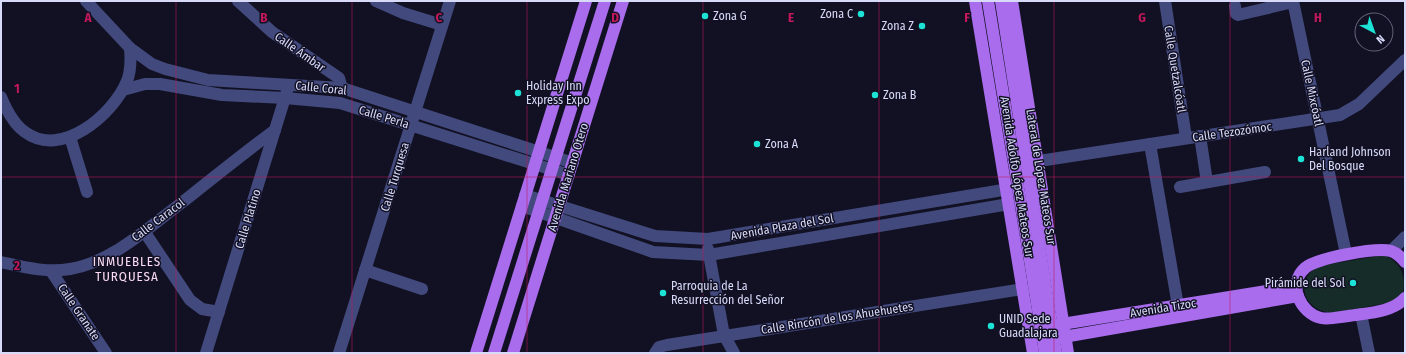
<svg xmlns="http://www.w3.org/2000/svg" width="1406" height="354" viewBox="0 0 1406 354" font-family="'Fira Sans Condensed',sans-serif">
	<rect width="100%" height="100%" fill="#121123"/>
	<path fill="#152c28" d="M1385 255C1401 264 1406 275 1403 294L1393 302 1333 313C1305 312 1293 282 1318 266Z"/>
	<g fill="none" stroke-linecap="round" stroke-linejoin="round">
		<g stroke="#42497d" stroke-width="12">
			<path d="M86 1 130 48 152 64 165 69 208 80 342 88 573 163"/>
			<path d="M238 1 272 32 339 78 342 88"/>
			<path d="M376 1 403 13 442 25"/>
			<path d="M1165 1 1186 138"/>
			<path d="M1293 1 1346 254"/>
			<path d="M1235 6 1236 14 1238 15 1293 2"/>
			<path d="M123 90 145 84H160L222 95 285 98 340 103 569 175"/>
			<path d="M1 97C6 109 13 124 25 132 61 159 113 115 127 81 131 71 131 60 130 48"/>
			<path d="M1200 136 1207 182"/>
			<path d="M70 137 87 192"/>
			<path d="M1150 144 1178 306"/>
			<path d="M1039 161 1340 115 1359 104 1405 60"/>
			<path d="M1180 187 1265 172"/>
			<path d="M525 195 655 236 708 239 1015 188"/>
			<path d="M522 206 653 252 709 255 1009 204"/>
			<path d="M144 231 190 300 202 309 219 312"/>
			<path d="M708 249 724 335 734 353"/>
			<path d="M1391 251 1405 237"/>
			<path d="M1 262C24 267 46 273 70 269 113 262 150 226 184 201 214 177 244 153 275 130"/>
			<path d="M365 270 422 289"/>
			<path d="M51 271 106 353"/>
			<path d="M1361 314 1369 353"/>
			<path d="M206 353 287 91"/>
			<path d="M339 353 450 1"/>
			<path d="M655 353 659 347 667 345 1023 289"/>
		</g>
		<g stroke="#a86ced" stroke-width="12">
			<path d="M975 1 1033 353"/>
			<path d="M988 1 1045 353"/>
			<path d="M1001 1 1056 353"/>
			<path d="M1012 1 1068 353"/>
			<path d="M1405 262C1401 257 1397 253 1391 251 1377 247 1316 258 1305 268 1287 284 1300 313 1321 318 1329 320 1339 317 1348 316 1366 313 1392 313 1405 298"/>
			<path d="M1056 325 1297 286"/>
			<path d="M1058 338 1298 296"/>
			<path d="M476 353 586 1"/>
			<path d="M494 353 605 1"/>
			<path d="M513 353 623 1"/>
		</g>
	</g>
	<path fill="none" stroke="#c2185b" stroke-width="1" stroke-opacity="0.55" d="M176 1V353M352 1V353M527 1V353M703 1V353M879 1V353M1054 1V353M1230 1V353M1 177H1405"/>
	<g fill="#1ce3d6" stroke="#121123" stroke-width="1.5">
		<circle cx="861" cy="14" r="4"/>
		<circle cx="705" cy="16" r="4"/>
		<circle cx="922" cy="26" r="4"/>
		<circle cx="518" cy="93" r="4"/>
		<circle cx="875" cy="95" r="4"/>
		<circle cx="757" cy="144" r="4"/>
		<circle cx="1301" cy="159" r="4"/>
		<circle cx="1353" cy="283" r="4"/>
		<circle cx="663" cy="293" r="4"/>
		<circle cx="991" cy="326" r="4"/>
	</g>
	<g text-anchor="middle" stroke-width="3" stroke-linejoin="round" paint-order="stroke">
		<g font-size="12" fill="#d8dafa" stroke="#121123" text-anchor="start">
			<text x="853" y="18" text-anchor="end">Zona C</text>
			<text x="713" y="20">Zona G</text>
			<text x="914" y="30" text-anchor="end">Zona Z</text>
			<text x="526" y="90">Holiday Inn<tspan x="526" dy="14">Express Expo</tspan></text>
			<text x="883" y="99">Zona B</text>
			<text x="765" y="148">Zona A</text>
			<text x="1309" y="156">Harland Johnson<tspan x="1309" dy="14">Del Bosque</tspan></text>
			<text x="1345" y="287" text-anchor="end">Pirámide del Sol</text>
			<text x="671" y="290">Parroquia de La<tspan x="671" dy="14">Resurrección del Señor</tspan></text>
			<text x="999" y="323">UNID Sede<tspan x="999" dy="14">Guadalajara</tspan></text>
		</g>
		<g font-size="12" fill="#d8dafa" stroke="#121123">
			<text transform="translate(300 52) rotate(35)" y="4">Calle Ámbar</text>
			<text transform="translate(1175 69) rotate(81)" y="4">Calle Quetzalcóatl</text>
			<text transform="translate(321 88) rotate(6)" y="4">Calle Coral</text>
			<text transform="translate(1312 93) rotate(78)" y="4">Calle Mixcóatl</text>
			<text transform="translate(384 117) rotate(17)" y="4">Calle Perla</text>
			<text transform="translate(1232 132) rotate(-8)" y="4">Calle Tezozómoc</text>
			<text transform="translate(395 177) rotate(-73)" y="4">Calle Turquesa</text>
			<text transform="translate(568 177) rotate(-73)" y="4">Avenida Mariano Otero</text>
			<text transform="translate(1017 177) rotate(81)" y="4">Avenida Adolfo López Mateos Sur</text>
			<text transform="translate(1041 177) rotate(81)" y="4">Lateral de López Mateos Sur</text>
			<text transform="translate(248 219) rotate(-73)" y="4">Calle Platino</text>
			<text transform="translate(158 220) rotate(-37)" y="4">Calle Caracol</text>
			<text transform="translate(782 227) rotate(-10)" y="4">Avenida Plaza del Sol</text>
			<text transform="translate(1163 308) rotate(-9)" y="4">Avenida Tizoc</text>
			<text transform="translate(79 312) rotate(56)" y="4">Calle Granate</text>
			<text transform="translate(837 318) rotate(-9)" y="4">Calle Rincón de los Ahuehuetes</text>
		</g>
		<g font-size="13" letter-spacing="1" fill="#fadaf4" stroke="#121123">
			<text x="127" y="266">INMUEBLES<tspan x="127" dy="15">TURQUESA</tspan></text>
		</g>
	</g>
	<g font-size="13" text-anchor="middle" font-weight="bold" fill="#c2185b" stroke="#121123" stroke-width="3" stroke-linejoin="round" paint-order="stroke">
		<text x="88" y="22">A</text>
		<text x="264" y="22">B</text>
		<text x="439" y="22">C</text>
		<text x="615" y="22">D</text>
		<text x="791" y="22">E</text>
		<text x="967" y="22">F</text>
		<text x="1142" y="22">G</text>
		<text x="1318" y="22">H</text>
		<text x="17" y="93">1</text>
		<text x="17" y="270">2</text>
	</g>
	<rect width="1406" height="354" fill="none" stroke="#d8dafa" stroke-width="4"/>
	<g transform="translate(1374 32) rotate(139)"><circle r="19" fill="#121123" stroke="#616179"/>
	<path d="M0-3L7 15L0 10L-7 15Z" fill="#1ce3d6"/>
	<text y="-6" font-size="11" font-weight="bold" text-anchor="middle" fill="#d8dafa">N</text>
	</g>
</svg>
